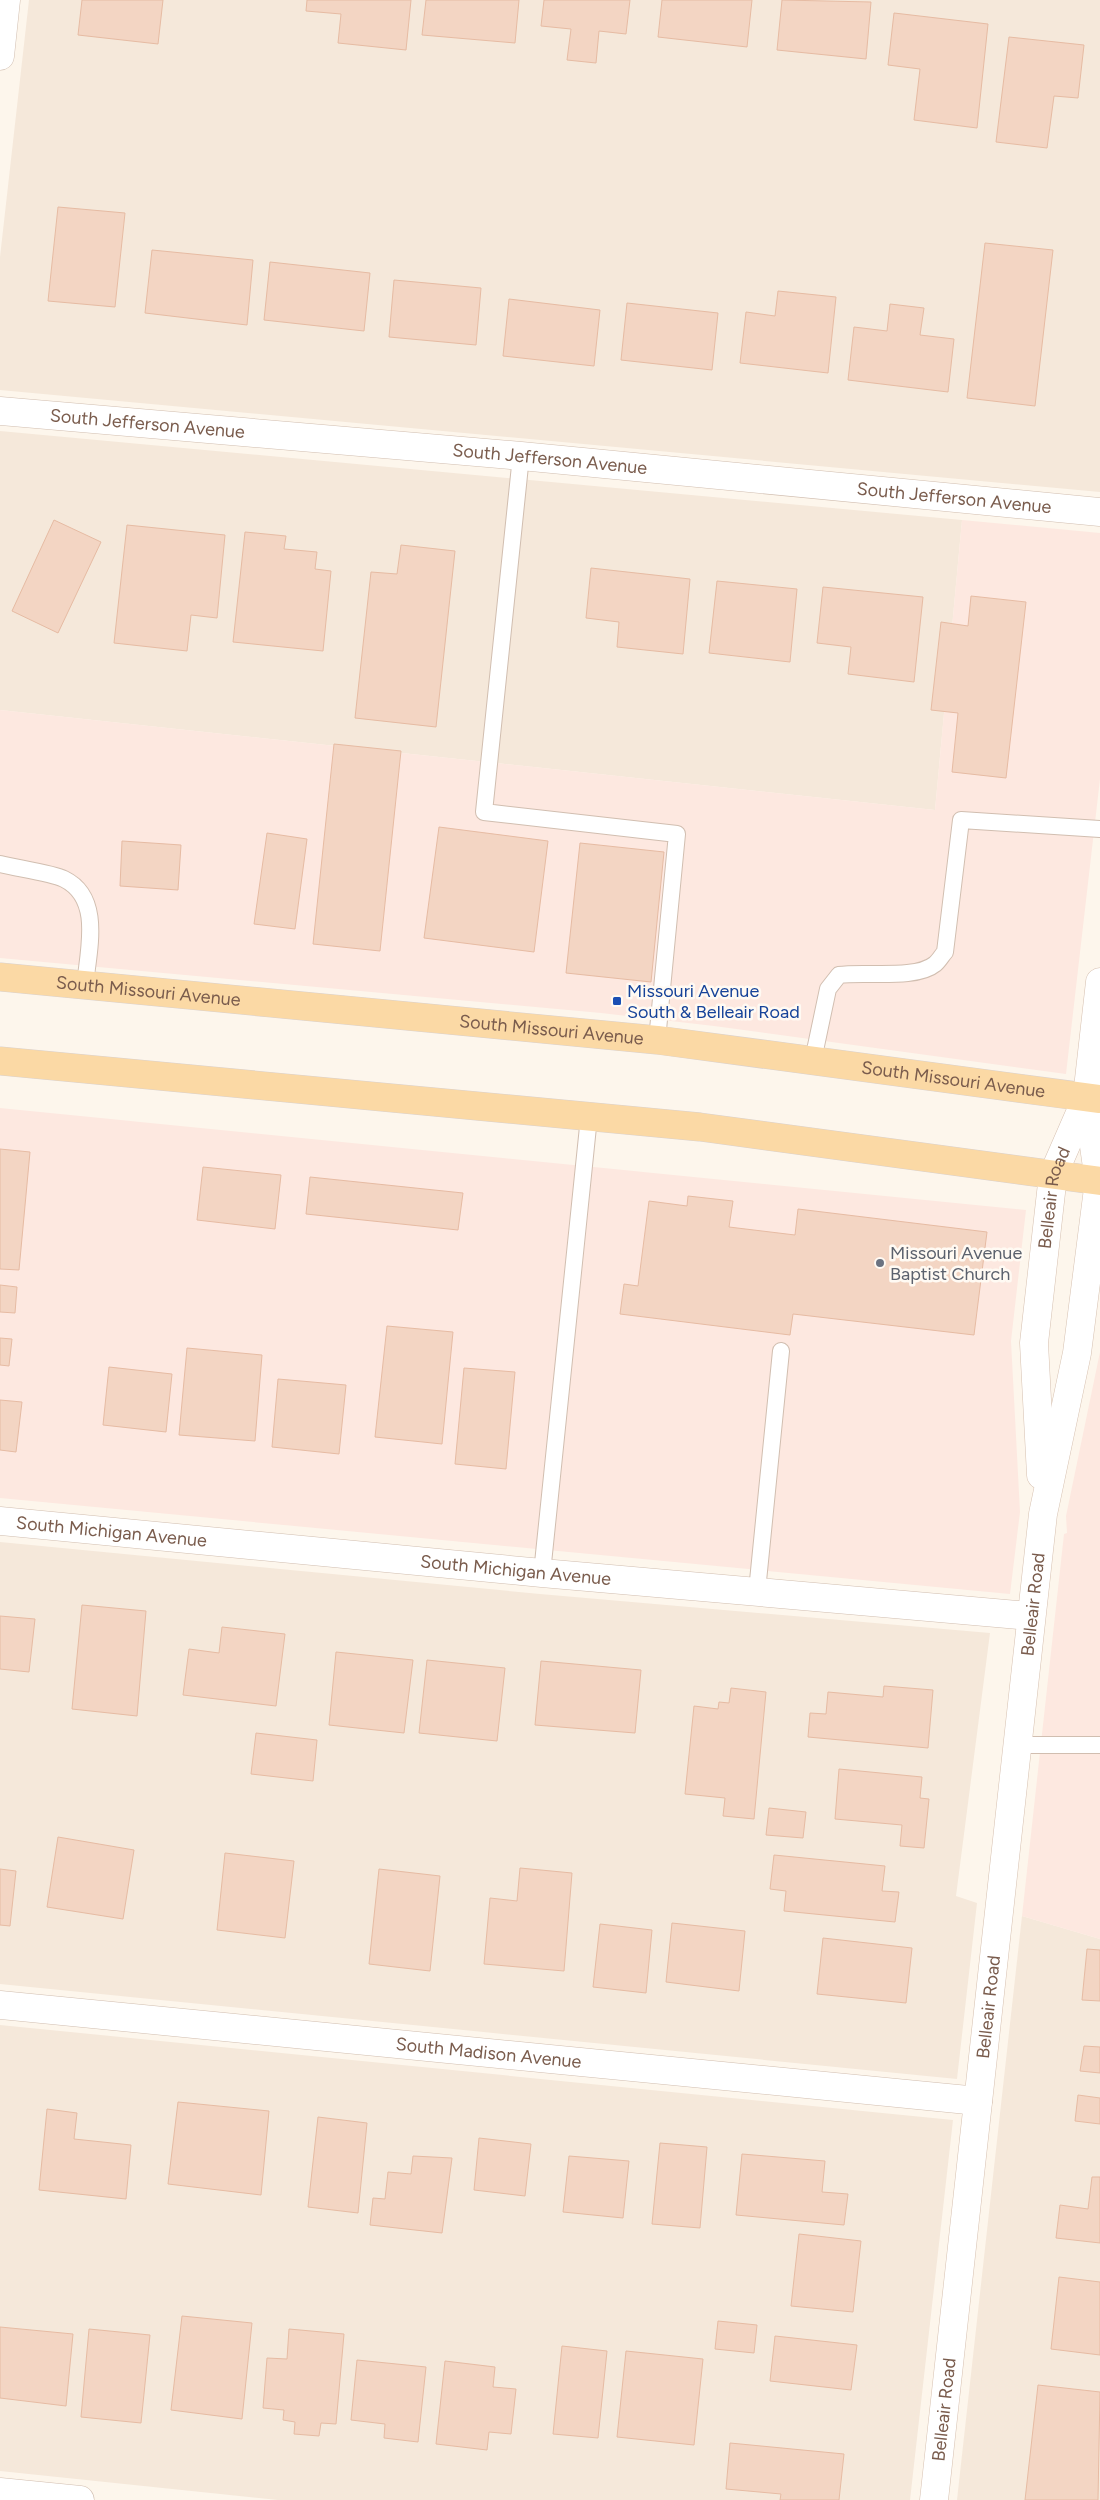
<svg xmlns="http://www.w3.org/2000/svg" width="1100" height="2500" viewBox="0 0 1100 2500" font-family="Figtree,sans-serif">
	<rect width="100%" height="100%" fill="#fdf6ec"/>
	<g fill="#f5e8da">
		<path d="M29 0H1100V492L0 390V257Z"/>
		<path d="M0 431 962 520 935 810 0 710Z"/>
		<path d="M0 1542 540 1594 990 1633 956 1896 977 1903 957 2079 0 1984Z"/>
		<path d="M1022 1916 1100 1939V2500H957Z"/>
		<path d="M0 2025 953 2120 910 2500H278L0 2471Z"/>
	</g>
	<g fill="#fde8e0">
		<path d="M962 520 1100 533V779L1066 1074 714 1026 601 1013 0 958V710L935 810Z"/>
		<path d="M0 1108 1026 1210 1011 1341 1020 1512 1010 1594 0 1498Z"/>
		<path d="M1100 1352V1939L1022 1916 1064 1534 1067 1533 1066 1516Z"/>
	</g>
	<g fill="#f3d5c3" stroke="#e6bba3">
		<path d="M82 0H163L158 44 78 35Z"/>
		<path d="M307 0H411L406 50 338 43 341 14 306 11Z"/>
		<path d="M426 0H519L515 43 422 35Z"/>
		<path d="M544 0H630L626 34 599 31 596 63 567 60 571 29 541 26Z"/>
		<path d="M662 0H752L747 47 658 37Z"/>
		<path d="M782 0 871 2 866 59 777 50Z"/>
		<path d="M894 13 988 24 977 128 914 120 920 69 888 65Z"/>
		<path d="M1009 37 1084 45 1078 98 1054 96 1047 148 996 142Z"/>
		<path d="M58 207 125 213 115 307 48 301Z"/>
		<path d="M985 243 1053 250 1035 406 967 398Z"/>
		<path d="M152 250 253 260 247 325 145 313Z"/>
		<path d="M270 262 370 273 364 331 264 320Z"/>
		<path d="M394 280 481 288 476 345 389 337Z"/>
		<path d="M778 291 836 297 828 373 740 363 746 312 775 316Z"/>
		<path d="M509 299 600 310 594 366 503 356Z"/>
		<path d="M627 303 718 313 712 370 621 360Z"/>
		<path d="M890 304 924 308 920 335 954 339 948 392 848 380 854 327 887 331Z"/>
		<path d="M54 520 101 542 58 633 12 611Z"/>
		<path d="M127 525 225 535 217 618 191 615 187 651 114 643Z"/>
		<path d="M245 532 286 536 284 549 317 552 315 569 331 571 323 651 233 642Z"/>
		<path d="M401 545 455 551 436 727 355 718 371 572 397 574Z"/>
		<path d="M591 568 690 579 683 654 617 647 619 622 586 618Z"/>
		<path d="M717 581 797 589 790 662 709 653Z"/>
		<path d="M823 587 923 597 914 682 848 674 851 647 817 643Z"/>
		<path d="M971 596 1026 602 1006 778 952 772 958 713 931 710 941 622 968 626Z"/>
		<path d="M334 744 401 751 380 951 313 944Z"/>
		<path d="M439 827 548 841 534 952 424 938Z"/>
		<path d="M267 833 307 839 295 929 254 924Z"/>
		<path d="M122 841 181 845 178 890 120 886Z"/>
		<path d="M580 843 664 852 651 982 566 973Z"/>
		<path d="M0 1149 30 1152 19 1270 0 1269Z"/>
		<path d="M203 1167 281 1175 275 1229 197 1220Z"/>
		<path d="M310 1177 463 1193 458 1230 306 1214Z"/>
		<path d="M688 1196 733 1201 729 1227 795 1235 798 1209 987 1232 974 1335 793 1314 790 1335 620 1314 624 1284 638 1286 649 1201 687 1206Z"/>
		<path d="M0 1285 17 1287 15 1313 0 1312Z"/>
		<path d="M387 1326 453 1332 442 1444 375 1437Z"/>
		<path d="M0 1338 12 1339 9 1366 0 1365Z"/>
		<path d="M187 1348 262 1355 255 1441 179 1435Z"/>
		<path d="M109 1367 172 1374 166 1432 103 1425Z"/>
		<path d="M464 1368 515 1372 506 1469 455 1464Z"/>
		<path d="M278 1379 346 1385 339 1454 272 1447Z"/>
		<path d="M0 1400 22 1402 16 1452 0 1450Z"/>
		<path d="M82 1605 146 1611 137 1716 72 1709Z"/>
		<path d="M0 1616 35 1619 29 1672 0 1669Z"/>
		<path d="M222 1627 285 1634 276 1706 183 1695 189 1649 219 1653Z"/>
		<path d="M336 1652 413 1660 404 1733 329 1725Z"/>
		<path d="M427 1660 505 1668 497 1741 419 1733Z"/>
		<path d="M541 1661 641 1670 635 1733 535 1725Z"/>
		<path d="M884 1686 933 1690 928 1748 808 1737 810 1713 826 1714 828 1692 883 1697Z"/>
		<path d="M731 1688 766 1692 754 1819 723 1816 725 1798 685 1794 694 1706 718 1709 719 1702 729 1703Z"/>
		<path d="M256 1733 317 1740 313 1781 251 1774Z"/>
		<path d="M839 1769 922 1777 920 1798 929 1799 924 1848 900 1846 902 1825 835 1819Z"/>
		<path d="M769 1808 806 1812 803 1838 766 1835Z"/>
		<path d="M58 1837 134 1850 123 1919 47 1907Z"/>
		<path d="M225 1853 294 1861 285 1938 217 1930Z"/>
		<path d="M774 1855 885 1866 882 1891 899 1892 895 1922 784 1911 786 1891 770 1889Z"/>
		<path d="M520 1868 572 1873 564 1971 484 1964 490 1898 517 1901Z"/>
		<path d="M0 1869 16 1871 10 1926 0 1925Z"/>
		<path d="M379 1869 440 1876 430 1971 369 1964Z"/>
		<path d="M672 1923 745 1931 739 1991 666 1982Z"/>
		<path d="M600 1924 652 1930 646 1993 593 1987Z"/>
		<path d="M823 1938 912 1948 906 2003 817 1994Z"/>
		<path d="M1087 1949 1100 1950V2001L1082 2000Z"/>
		<path d="M1084 2046 1100 2047V2073L1080 2071Z"/>
		<path d="M1078 2095 1100 2098V2124L1075 2121Z"/>
		<path d="M178 2102 269 2111 261 2195 168 2184Z"/>
		<path d="M47 2109 77 2113 74 2139 131 2145 126 2199 39 2190Z"/>
		<path d="M318 2117 367 2123 358 2213 308 2207Z"/>
		<path d="M479 2138 531 2144 525 2196 474 2190Z"/>
		<path d="M660 2143 707 2147 700 2228 652 2224Z"/>
		<path d="M742 2154 825 2161 822 2192 848 2194 844 2225 736 2215Z"/>
		<path d="M413 2156 452 2158 442 2233 370 2225 373 2198 385 2199 388 2172 411 2174Z"/>
		<path d="M569 2156 629 2161 623 2218 563 2212Z"/>
		<path d="M1092 2177H1100V2243L1056 2238 1060 2205 1088 2209Z"/>
		<path d="M799 2234 861 2241 853 2312 791 2306Z"/>
		<path d="M1059 2277 1100 2282V2355L1051 2349Z"/>
		<path d="M182 2316 252 2323 242 2419 171 2410Z"/>
		<path d="M718 2321 757 2325 754 2353 715 2349Z"/>
		<path d="M0 2327 73 2334 66 2406 0 2398Z"/>
		<path d="M89 2329 150 2335 141 2423 81 2417Z"/>
		<path d="M289 2329 344 2334 336 2424 321 2423 319 2436 294 2434 295 2422 283 2420 284 2410 263 2408 267 2358 287 2359Z"/>
		<path d="M775 2336 857 2345 851 2390 770 2381Z"/>
		<path d="M562 2346 607 2351 598 2438 553 2434Z"/>
		<path d="M626 2351 703 2359 694 2445 617 2437Z"/>
		<path d="M357 2360 426 2367 418 2442 384 2438 385 2424 351 2420Z"/>
		<path d="M445 2361 495 2367 493 2387 516 2389 511 2434 489 2432 487 2450 436 2444Z"/>
		<path d="M1038 2385 1100 2392 1098 2500H1025Z"/>
		<path d="M730 2443 844 2454 839 2500H780L781 2494 726 2489Z"/>
	</g>
	<g fill="none" stroke-linecap="round" stroke-linejoin="round">
		<defs>
			<g id="lane">
				<path d="M521 456 484 812 677 834 657 1040"/>
				<path d="M0 864C15 868 52 873 64 879 103 898 88 951 85 985"/>
				<path d="M813 1060 828 989 839 975C864 971 916 980 935 964 939 961 942 955 945 952L961 820 1100 829"/>
				<path d="M542 1573 589 1117"/>
				<path d="M757 1591 781 1351"/>
				<path d="M1018 1745H1100"/>
			</g>
			<g id="street">
				<path d="M0 56 6 0"/>
				<path id="s1" d="M0 411 521 456 1100 512"/>
				<path id="s2" d="M0 1521 542 1573 1030 1616"/>
				<path id="s3" d="M0 2005 978 2101"/>
				<path d="M0 2492 80 2500"/>
			</g>
			<g id="secondary">
				<path id="s4" d="M1041 1475 1034 1343 1053 1175 1087 1097"/>
				<path id="s5" d="M934 2500 1043 1514 1077 1353 1099 1181 1087 1097 1100 982"/>
			</g>
			<g id="primary">
				<path id="s6" d="M0 977 657 1040 1100 1099"/>
				<path d="M0 1061 700 1127 1100 1181"/>
			</g>
		</defs>
		<use href="#lane" stroke="#d1beb0" stroke-width="18"/>
		<use href="#street" stroke="#d1beb0" stroke-width="29"/>
		<use href="#secondary" stroke="#d6c0b0" stroke-width="29"/>
		<use href="#primary" stroke="#dad1cd" stroke-width="29"/>
		<use href="#lane" stroke="#fff" stroke-width="16"/>
		<use href="#street" stroke="#fff" stroke-width="28"/>
		<use href="#secondary" stroke="#fff" stroke-width="28"/>
		<use href="#primary" stroke="#fbd9a5" stroke-width="28"/>
	</g>
	<rect fill="#1a4fb4" stroke="#fffaf3" stroke-width="2" x="612" y="996" width="10" height="10" rx="2.5"/>
	<circle fill="#6b7280" stroke="#fffaf3" stroke-width="2" cx="880" cy="1263" r="5"/>
	<g text-anchor="middle" stroke-width="5" stroke-linejoin="round" paint-order="stroke">
		<g font-size="18" fill="#7a5c4d" stroke="#fffaf3">
			<text dy="6" stroke="none"><textPath href="#s1" startOffset="148">South Jefferson Avenue</textPath></text>
			<text dy="6" stroke="none"><textPath href="#s1" startOffset="552">South Jefferson Avenue</textPath></text>
			<text dy="6" stroke="none"><textPath href="#s1" startOffset="958">South Jefferson Avenue</textPath></text>
			<text dy="6" stroke="none"><textPath href="#s6" startOffset="149">South Missouri Avenue</textPath></text>
			<text dy="6" stroke="none"><textPath href="#s6" startOffset="554">South Missouri Avenue</textPath></text>
			<text dy="6" stroke="none"><textPath href="#s6" startOffset="959">South Missouri Avenue</textPath></text>
			<text dy="6" stroke="none"><textPath href="#s4" startOffset="279">Belleair Road</textPath></text>
			<text dy="6" stroke="none"><textPath href="#s2" startOffset="112">South Michigan Avenue</textPath></text>
			<text dy="6" stroke="none"><textPath href="#s2" startOffset="518">South Michigan Avenue</textPath></text>
			<text dy="6" stroke="none"><textPath href="#s5" startOffset="901">Belleair Road</textPath></text>
			<text dy="6" stroke="none"><textPath href="#s5" startOffset="496">Belleair Road</textPath></text>
			<text dy="6" stroke="none"><textPath href="#s3" startOffset="491">South Madison Avenue</textPath></text>
			<text dy="6" stroke="none"><textPath href="#s5" startOffset="91">Belleair Road</textPath></text>
		</g>
		<g font-size="18" fill="#164399" stroke="#fffaf3" text-anchor="start">
			<text x="627" y="997">Missouri Avenue<tspan x="627" dy="21">South &amp; Belleair Road</tspan></text>
		</g>
		<g font-size="18" fill="#5b616d" stroke="#fffaf3" text-anchor="start">
			<text x="890" y="1259">Missouri Avenue<tspan x="890" dy="21">Baptist Church</tspan></text>
		</g>
	</g>
</svg>
